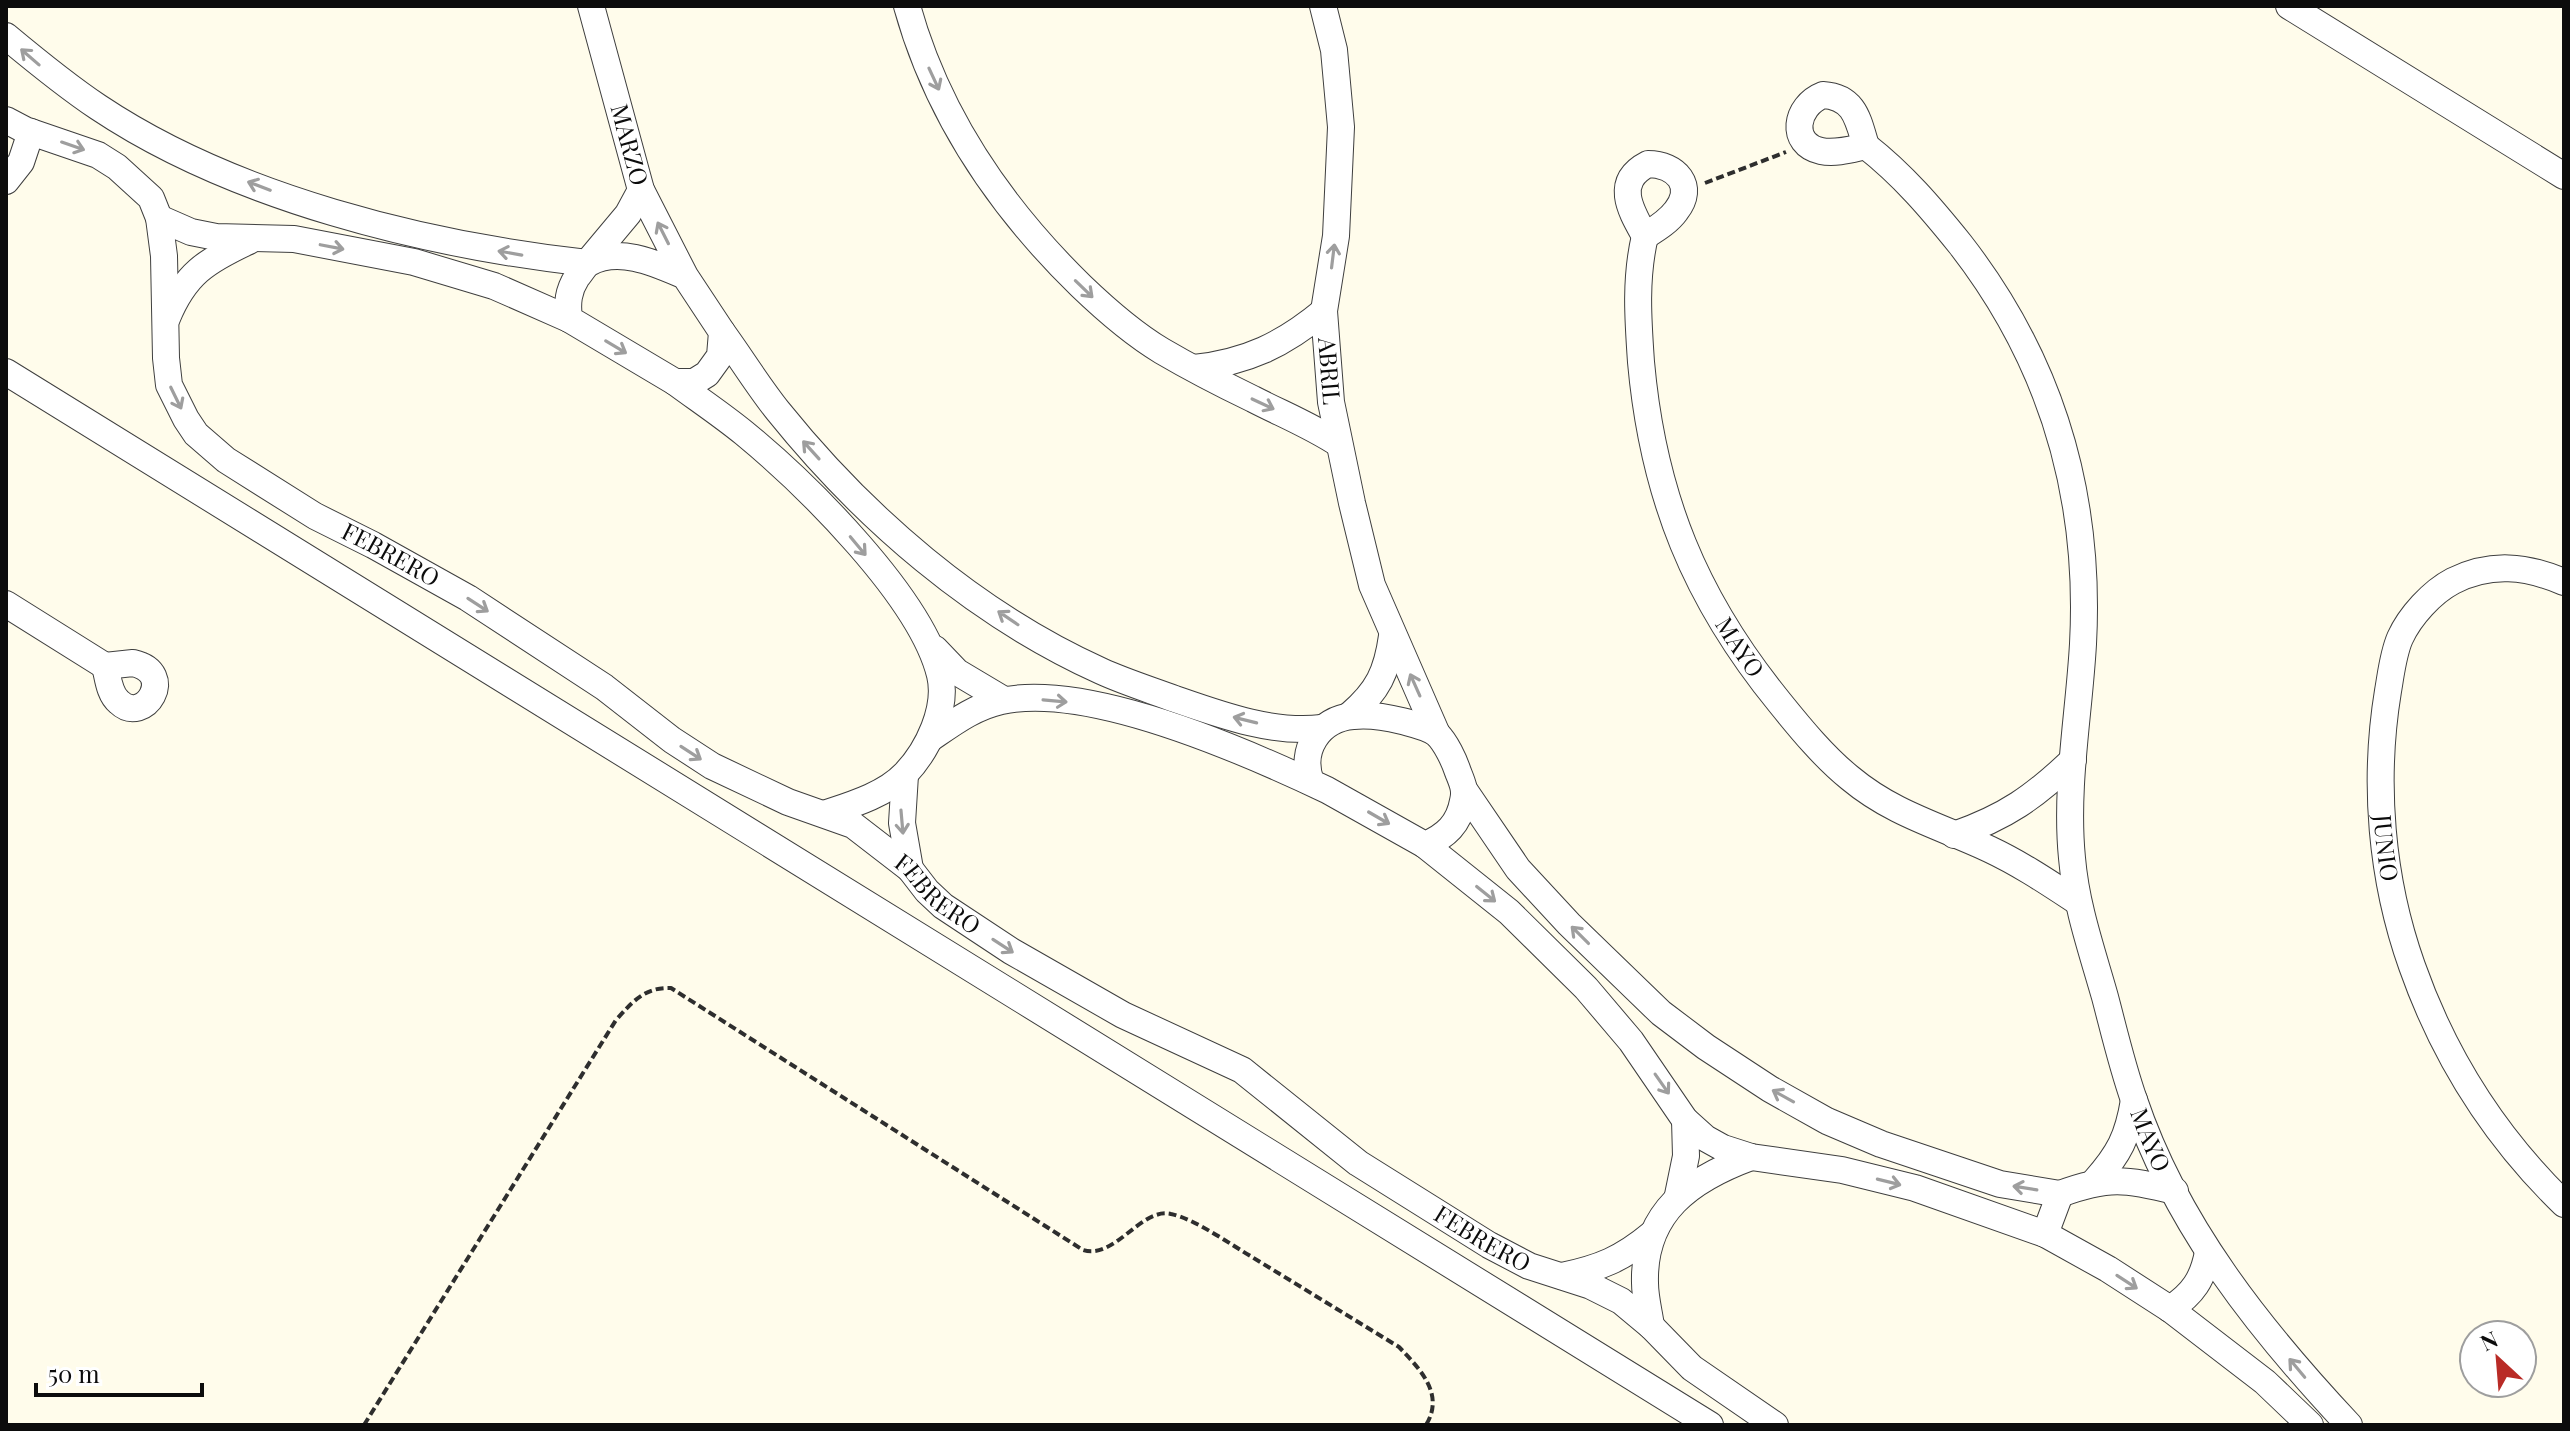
<svg xmlns="http://www.w3.org/2000/svg" width="2570" height="1431" viewBox="0 0 2570 1431" font-family="'Playfair Display',serif">
	<rect width="100%" height="100%" fill="#fffceb"/>
	<g fill="none" stroke-linecap="round" stroke-linejoin="round">
		<defs>
			<g id="minor">
				<path id="s1" d="M591 6 641 190 685 276 722 332 720 356 707 374 694 382H675L569 319C567 303 568 291 577 277 581 273 584 266 589 263 619 246 657 264 685 276"/>
				<path d="M907 6C937 114 1001 208 1081 286 1106 310 1132 333 1162 351 1191 368 1222 384 1253 399 1282 414 1312 426 1339 444"/>
				<path id="s2" d="M1323 6 1334 50 1341 127 1336 236 1324 311 1331 402 1352 503 1372 585 1437 734"/>
				<path d="M2289 6 2564 176"/>
				<path d="M6 36C36 61 65 85 98 107 234 198 426 245 587 263L628 214 641 190"/>
				<path d="M1823 95C1855 97 1858 120 1866 146 1852 149 1836 154 1821 151 1789 144 1795 106 1823 95Z"/>
				<path id="s3" d="M6 120 25 130 98 155 117 167 151 198 159 218 164 256 166 358 169 385 186 419 196 434 226 460 315 516 373 545 468 598 604 687 672 740 712 766 788 802 853 825 910 869 927 891 943 906 1011 951 1123 1015 1242 1070 1358 1163 1489 1245 1529 1266 1591 1286 1621 1301 1651 1326 1692 1368 1775 1425"/>
				<path id="s4" d="M1866 146C1903 175 1931 208 1960 244 2052 362 2091 495 2083 644 2079 715 2065 787 2072 858 2076 906 2092 951 2105 997 2114 1031 2122 1066 2134 1100 2176 1225 2260 1330 2349 1425"/>
				<path d="M1648 164C1676 164 1696 186 1676 211 1668 222 1656 229 1645 236 1631 211 1613 182 1648 164Z"/>
				<path d="M6 181 21 162 31 132"/>
				<path d="M159 218 191 232 216 237 294 239 414 262 494 286 569 319"/>
				<path id="s5" d="M1645 236C1635 278 1638 319 1641 362 1653 496 1695 599 1780 703 1801 729 1824 757 1850 778 1893 814 1940 826 1989 849 2021 864 2049 883 2078 902"/>
				<path d="M167 318C185 274 206 261 249 241"/>
				<path d="M722 332C741 358 758 386 778 411 864 518 975 614 1101 671 1125 682 1151 690 1175 699 1221 715 1273 734 1322 728"/>
				<path d="M1194 368C1247 362 1283 345 1324 311"/>
				<path d="M6 372 1710 1425"/>
				<path d="M675 382C698 399 722 415 744 433 806 484 921 597 940 675 948 708 928 750 905 774 885 795 851 805 824 814"/>
				<path id="s6" d="M2564 582C2526 566 2491 562 2453 581 2432 592 2410 616 2400 638 2393 654 2391 674 2388 691 2373 782 2381 879 2412 966 2444 1057 2495 1137 2564 1204"/>
				<path d="M6 604 105 666"/>
				<path d="M935 649 957 672 1004 700"/>
				<path d="M133 663C178 673 144 726 119 702 109 694 108 677 105 666Z"/>
				<path d="M1350 715C1378 691 1387 672 1392 636"/>
				<path d="M931 738C953 723 974 707 1001 701 1089 682 1247 752 1327 790L1425 845C1446 836 1459 824 1463 801 1466 790 1462 782 1458 772 1454 760 1446 743 1437 734 1428 727 1413 724 1402 721 1386 717 1370 714 1353 716 1319 719 1299 750 1311 782"/>
				<path d="M905 775 902 823 910 869"/>
				<path d="M1465 791 1518 869 1569 924 1661 1013 1706 1047 1770 1089 1827 1121 1881 1144 2000 1184 2060 1194 2045 1234"/>
				<path d="M1954 835C2006 817 2034 797 2073 760"/>
				<path d="M1425 845 1509 912 1586 988 1631 1041 1685 1120 1705 1138 1723 1148 1751 1157 1842 1170 1915 1188 2045 1234 2108 1269 2170 1309 2265 1382 2310 1425"/>
				<path d="M2095 1181C2119 1154 2128 1137 2134 1100"/>
				<path d="M2060 1194C2108 1176 2126 1179 2175 1191"/>
				<path d="M1678 1195 1686 1156 1685 1120"/>
				<path d="M1562 1276C1600 1268 1622 1259 1652 1234"/>
				<path d="M2170 1309C2193 1294 2203 1279 2208 1252"/>
				<path d="M1651 1326C1649 1312 1645 1297 1645 1283 1643 1212 1691 1179 1751 1157"/>
			</g>
		</defs>
		<use href="#minor" stroke="#3f3f3f" stroke-width="28"/>
		<g stroke="#2e2e2e" stroke-width="4" stroke-dasharray="8 4" stroke-linecap="butt">
			<path d="M1705 183 1786 152"/>
			<path d="M364 1425 616 1020C633 1001 645 987 671 988L1083 1250C1115 1260 1141 1207 1171 1214 1195 1219 1230 1244 1252 1257 1301 1287 1350 1317 1399 1347 1420 1369 1445 1394 1426 1425"/>
		</g>
		<use href="#minor" stroke="#fff" stroke-width="26"/>
	</g>
	<defs><path id="oneway-shaft" d="M-6 0H5M1.5-3L5.5 0L1.5 3" fill="none" stroke-width="1.6" stroke-linecap="round" stroke-linejoin="round" transform="scale(2)"/></defs>
	<g stroke="#9e9e9e">
		<use href="#oneway-shaft" transform="translate(30 57) rotate(-139)"/>
		<use href="#oneway-shaft" transform="translate(934 79) rotate(65)"/>
		<use href="#oneway-shaft" transform="translate(73 146) rotate(19)"/>
		<use href="#oneway-shaft" transform="translate(259 186) rotate(-159)"/>
		<use href="#oneway-shaft" transform="translate(663 233) rotate(-117)"/>
		<use href="#oneway-shaft" transform="translate(332 247) rotate(11)"/>
		<use href="#oneway-shaft" transform="translate(510 253) rotate(-170)"/>
		<use href="#oneway-shaft" transform="translate(1333 256) rotate(-83)"/>
		<use href="#oneway-shaft" transform="translate(1084 289) rotate(44)"/>
		<use href="#oneway-shaft" transform="translate(616 347) rotate(31)"/>
		<use href="#oneway-shaft" transform="translate(176 398) rotate(64)"/>
		<use href="#oneway-shaft" transform="translate(1263 404) rotate(25)"/>
		<use href="#oneway-shaft" transform="translate(811 450) rotate(-132)"/>
		<use href="#oneway-shaft" transform="translate(858 546) rotate(50)"/>
		<use href="#oneway-shaft" transform="translate(478 605) rotate(33)"/>
		<use href="#oneway-shaft" transform="translate(1008 618) rotate(-146)"/>
		<use href="#oneway-shaft" transform="translate(1415 685) rotate(-114)"/>
		<use href="#oneway-shaft" transform="translate(1055 701) rotate(5)"/>
		<use href="#oneway-shaft" transform="translate(1245 720) rotate(-166)"/>
		<use href="#oneway-shaft" transform="translate(691 753) rotate(33)"/>
		<use href="#oneway-shaft" transform="translate(1379 818) rotate(30)"/>
		<use href="#oneway-shaft" transform="translate(902 822) rotate(85)"/>
		<use href="#oneway-shaft" transform="translate(1486 894) rotate(39)"/>
		<use href="#oneway-shaft" transform="translate(1580 935) rotate(-135)"/>
		<use href="#oneway-shaft" transform="translate(1003 946) rotate(33)"/>
		<use href="#oneway-shaft" transform="translate(1662 1084) rotate(55)"/>
		<use href="#oneway-shaft" transform="translate(1783 1096) rotate(-151)"/>
		<use href="#oneway-shaft" transform="translate(1889 1182) rotate(14)"/>
		<use href="#oneway-shaft" transform="translate(2025 1188) rotate(-171)"/>
		<use href="#oneway-shaft" transform="translate(2127 1282) rotate(33)"/>
		<use href="#oneway-shaft" transform="translate(2297 1368) rotate(-130)"/>
	</g>
	<g text-anchor="middle" stroke-width="8" stroke-linejoin="round" paint-order="stroke">
		<g font-size="24" fill="#0c0c0c" stroke="#fff">
			<text dy="8" stroke="none"><textPath href="#s1" startOffset="144">MARZO</textPath></text>
			<text dy="8" stroke="none"><textPath href="#s2" startOffset="368">ABRIL</textPath></text>
			<text dy="8" stroke="none"><textPath href="#s3" startOffset="642">FEBRERO</textPath></text>
			<text dy="8" stroke="none"><textPath href="#s5" startOffset="432">MAYO</textPath></text>
			<text dy="8" stroke="none"><textPath href="#s6" startOffset="406">JUNIO</textPath></text>
			<text dy="8" stroke="none"><textPath href="#s3" startOffset="1290">FEBRERO</textPath></text>
			<text dy="8" stroke="none"><textPath href="#s4" startOffset="1072">MAYO</textPath></text>
			<text dy="8" stroke="none"><textPath href="#s3" startOffset="1938">FEBRERO</textPath></text>
		</g>
	</g>
	<rect width="2570" height="1431" fill="none" stroke="#0c0c0c" stroke-width="16"/>
	<g transform="translate(2498 1359) rotate(334)"><circle r="38" fill="#ffffff" stroke="#9e9e9e" stroke-width="2"/>
	<path d="M0-6L14 30L0 20L-14 30Z" fill="#b92b26"/>
	<text y="-12" font-size="22" font-weight="bold" text-anchor="middle" fill="#0c0c0c">N</text>
	</g>
	<path d="M36 1383v12h166v-12" fill="none" stroke="#0c0c0c" stroke-width="4"/>
	<text x="48" y="1383" font-size="24" fill="#0c0c0c" stroke="#ffffff" stroke-width="6" paint-order="stroke">50 m</text>
</svg>
